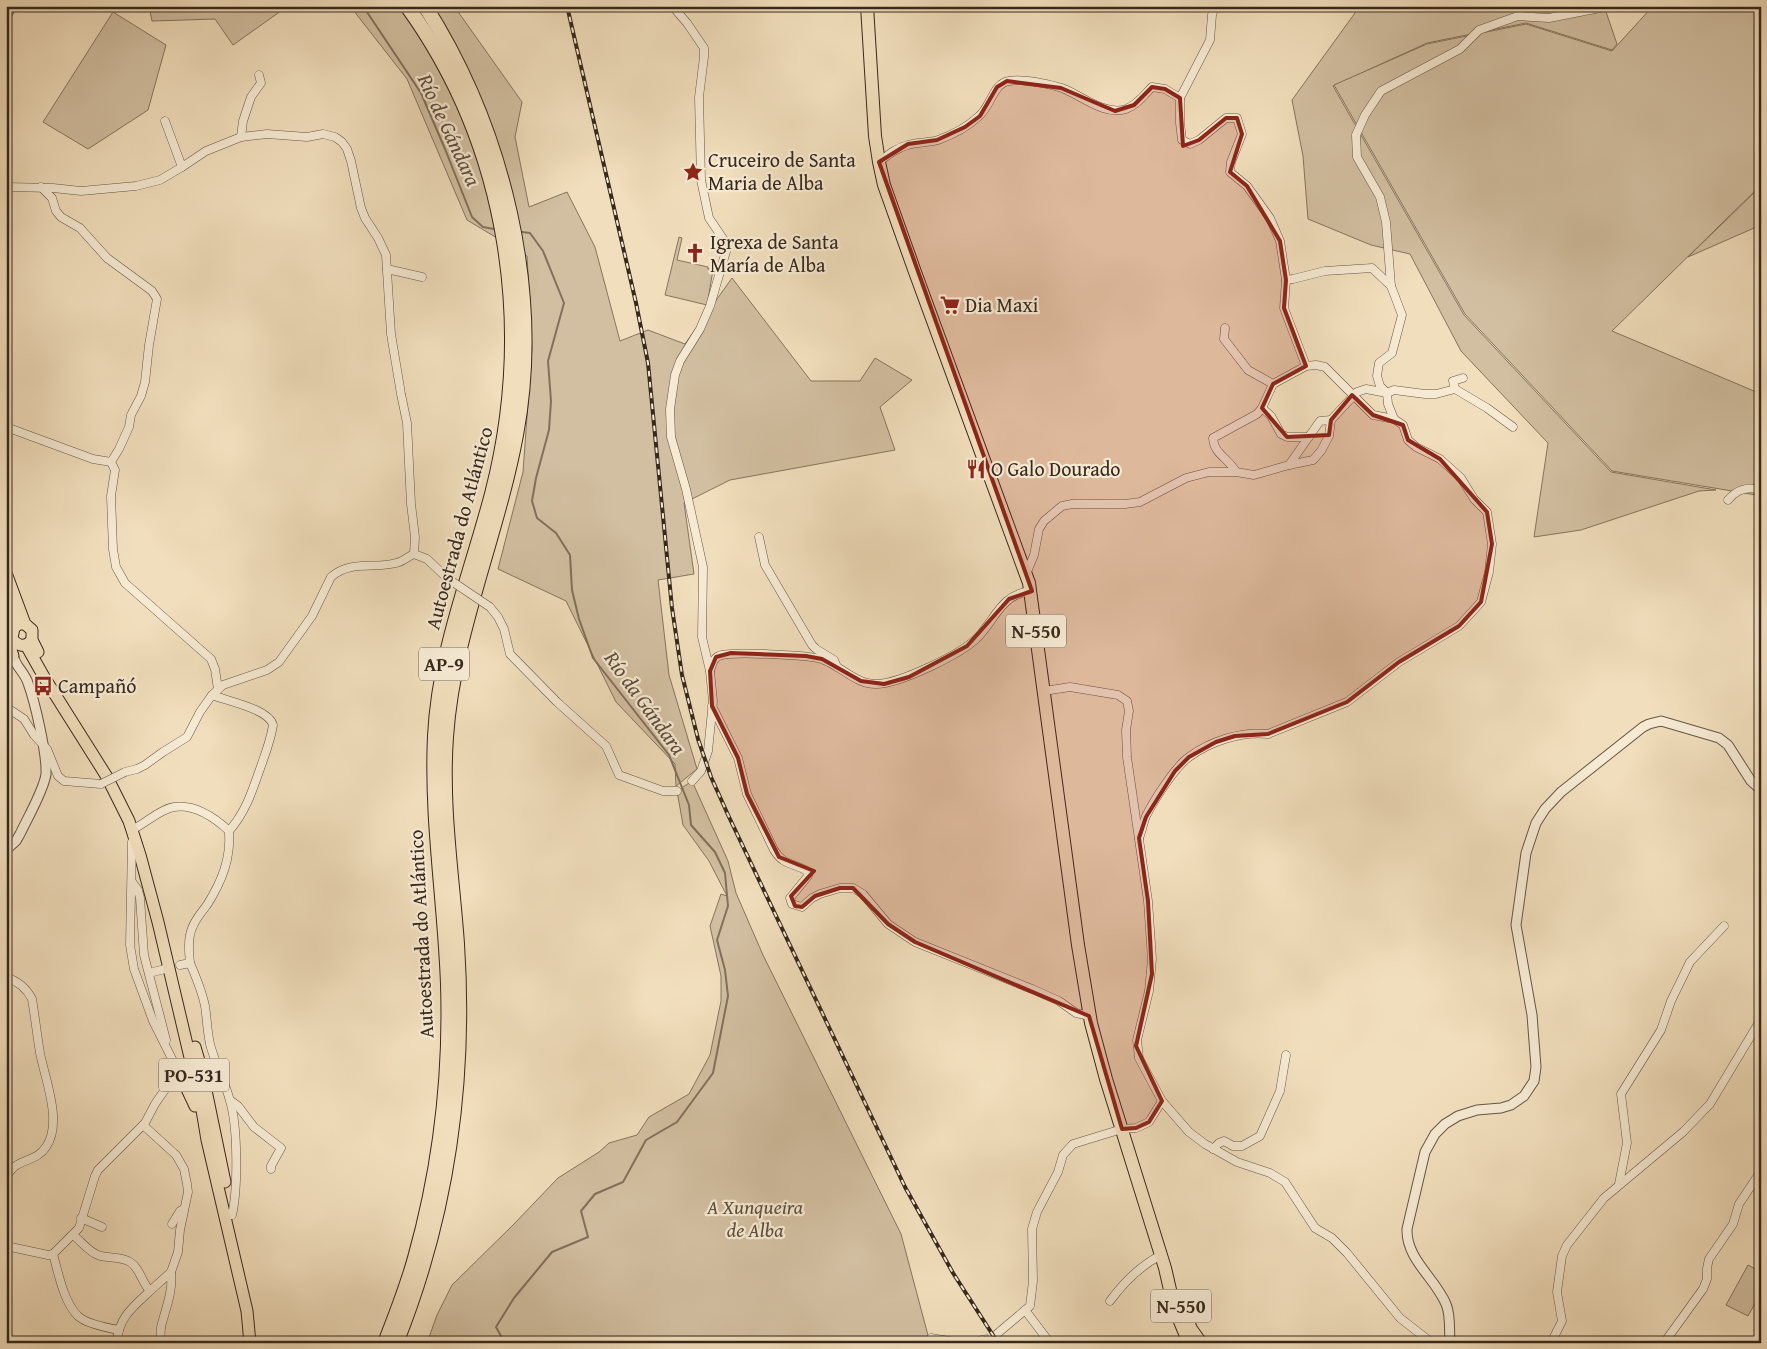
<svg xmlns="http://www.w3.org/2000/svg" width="1767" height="1349" viewBox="0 0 1767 1349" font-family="'Gentium Book Plus',serif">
	<rect width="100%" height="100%" fill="#f1debc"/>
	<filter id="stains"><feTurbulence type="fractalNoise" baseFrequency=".004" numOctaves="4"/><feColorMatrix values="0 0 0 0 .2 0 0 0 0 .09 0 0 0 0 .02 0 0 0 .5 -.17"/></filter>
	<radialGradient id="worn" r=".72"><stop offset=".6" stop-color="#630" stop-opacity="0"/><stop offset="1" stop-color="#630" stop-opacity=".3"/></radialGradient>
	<g fill="#d2bfa1" stroke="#85745f">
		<path d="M149 6H288L233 45 215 19 152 21Z"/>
		<path d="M350 6H454L522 102 515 137 529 207 567 192 595 247 620 341 648 330 685 344 732 278 811 381H860L875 358 912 380 880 407 895 450 730 480 684 503 694 574 658 580 669 675 697 769 676 786 675 764 616 702 566 601 498 569 523 472 532 348 527 256 467 220 407 79Z"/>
		<path d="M1360 6H1604L1617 44 1612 50 1526 23 1427 43 1333 86 1464 315 1611 472 1716 490 1699 491 1581 530 1534 537 1548 443 1461 351 1410 254 1371 245 1308 219 1303 156 1292 100Z"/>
		<path d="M1653 6H1761V185L1612 331 1761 394V483L1756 495 1612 471 1465 314 1334 85 1427 44 1526 24 1612 51Z"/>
		<path d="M113 12 166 45 148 110 88 149 43 122Z"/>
		<path d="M1761 186V225L1688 257Z"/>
		<path d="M679 237 682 238 677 260 708 267V269L713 270 707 305 665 295Z"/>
		<path d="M692 781 728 861 736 893 763 955 901 1234 929 1339 928 1343H427L437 1315 452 1285 513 1225 558 1178 599 1152 609 1143 637 1135 649 1117 689 1094 710 1055 721 1001V976L710 926 721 894 727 896 709 861 683 825 677 791Z"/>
		<path d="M1748 1265 1761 1272V1293L1748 1316 1726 1305Z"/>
	</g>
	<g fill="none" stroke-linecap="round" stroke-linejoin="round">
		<g stroke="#81705c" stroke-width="2">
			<path d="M363 6 421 93 445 149 472 217 483 227 494 229"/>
			<path d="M505 1343 496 1327 514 1298 552 1252 588 1237 581 1211 595 1194 623 1182 646 1140 677 1122 713 1073 728 996 725 970 717 940 728 906 725 873 715 852 691 825 689 805 669 755 593 658 579 619 572 590 570 555 556 533 537 518 532 501 536 478 549 430 551 401 548 361 564 303 543 251 530 233 522 232"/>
		</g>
		<path stroke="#ccba9c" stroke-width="8" stroke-dasharray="8 4" stroke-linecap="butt" d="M982 1340 998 1333"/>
		<defs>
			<g id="minor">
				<path d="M669 6 674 8 687 23 704 48V57L699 97 701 180 709 218 726 243 727 248 710 306 700 329 680 361 675 375 670 409 671 437 686 489 703 567 702 637 710 671 713 701 708 751 701 771 692 781"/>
				<path d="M1180 98V123L1182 140 1190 144 1199 140 1226 118H1237L1242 134 1231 162 1230 172 1247 186 1270 218 1280 241 1286 280 1284 308 1306 366"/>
				<path d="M165 121 182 167"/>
				<path d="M241 137 243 121 251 97 261 83 259 75"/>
				<path d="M879 162C888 155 896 148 908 145 917 142 928 143 938 140 952 135 967 127 978 117 991 107 993 83 1009 81 1022 78 1049 84 1062 88 1081 95 1104 116 1126 109 1137 105 1144 95 1152 87L1165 89 1180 98 1210 40 1212 15 1215 6"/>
				<path d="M6 187 53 188 81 191 136 186 160 180 182 167 206 151 241 137 267 134 307 137 323 134 335 137 342 142 347 149 351 161 361 208 365 218 378 238 386 255 391 334 401 394 407 423 411 504 415 537 414 554"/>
				<path d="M41 187 52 198 56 211 61 217 80 228 107 258 152 291 157 299 149 345 145 382 141 396 131 415 129 427 119 449 111 462 115 470 111 496 113 549 116 567 125 583 211 659 215 669 218 689"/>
				<path d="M387 269 422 277"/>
				<path d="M1286 280 1293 279 1325 271 1372 268 1391 286 1402 315 1392 353 1379 363 1377 376 1380 386 1387 393 1388 404 1394 419"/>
				<path d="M1391 286 1386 222 1380 197 1357 157 1356 135 1365 115 1381 91 1460 49 1479 30 1518 16 1549 18 1610 6"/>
				<path d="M1225 328 1224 339 1248 370 1273 384"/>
				<path d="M1455 389 1453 381 1463 378"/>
				<path d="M1262 408 1271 416 1281 434 1287 437H1309"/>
				<path d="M6 427 93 459 111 462"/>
				<path d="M1289 465 1320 421 1331 420"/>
				<path d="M1728 500C1736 490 1748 486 1761 490"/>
				<path d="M759 537 765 565 812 645 816 649 834 660 837 667"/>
				<path d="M1026 574 1034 555 1039 529 1044 521 1062 506 1072 504H1125L1140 502 1186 478 1209 472H1236L1254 475 1289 465 1313 460 1321 451 1329 436 1331 420 1357 392 1366 389 1387 393 1394 390 1425 394H1436L1455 389 1487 408 1513 427"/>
				<path d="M490 607 498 617 504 629 510 654 557 702 606 746 619 775 663 791H677"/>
				<path d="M710 671C712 665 713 658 719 656 730 651 808 655 821 659 840 665 855 684 876 684 899 684 962 654 978 637 996 618 1001 595 1030 591"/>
				<path d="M1044 691 1070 687 1118 695 1127 701 1129 711 1126 730 1127 757 1148 901 1152 959 1149 991 1137 1040 1139 1058 1162 1101 1189 1132 1205 1144 1237 1162 1270 1173 1285 1182 1315 1228 1332 1238 1347 1253 1400 1318 1432 1343"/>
				<path d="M712 706 738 758 747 794 774 850C784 866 792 862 807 871L808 876 790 898 792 904 802 907 812 898 820 894 840 888H853L863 894 888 924 915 942 1032 989 1059 1001 1076 1013 1090 1016"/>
				<path d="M6 707 24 719 34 735 47 749 58 776 64 781 101 784"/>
				<path d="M125 772 137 769 145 765 163 752 187 737 200 712 212 695 223 685 267 670 279 662 312 616 331 577C350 560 374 569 396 563 403 562 408 556 414 554L427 559 447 578"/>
				<path d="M137 827C148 821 161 809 174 807 196 804 215 818 229 831 246 812 253 789 261 766 266 752 271 739 273 725 269 709 227 701 212 695"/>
				<path d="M1139 838C1142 831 1143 823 1146 816 1154 800 1175 767 1189 757 1211 741 1241 731 1268 734L1347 702 1399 662 1459 626 1481 602 1489 572 1492 544 1487 512 1474 499 1461 478 1440 459 1416 447 1408 440 1403 425 1394 419 1373 415 1325 367 1316 365 1306 366 1273 384 1262 408 1257 414 1213 438C1214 455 1229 458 1236 472"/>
				<path d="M132 842 130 945 134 969 153 1021 186 1087"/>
				<path d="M132 882 138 890 140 898 144 955 166 1040"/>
				<path d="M190 963C196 977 202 991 205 1006 207 1018 207 1031 210 1044 215 1064 225 1081 230 1101 238 1127 238 1189 232 1215"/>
				<path d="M180 965 190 963C189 954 188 944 190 935 192 924 200 914 207 905 222 881 231 859 229 831"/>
				<path d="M149 973 165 969"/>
				<path d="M6 977C17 981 27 989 32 999 35 1017 37 1035 40 1053 45 1079 63 1123 46 1147 39 1158 27 1159 17 1165 13 1167 9 1173 6 1176"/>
				<path d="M231 1101 238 1106 254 1127 281 1148 271 1166V1169"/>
				<path d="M143 1125 176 1155 184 1169 187 1184 188 1192 180 1230 178 1252 171 1272"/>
				<path d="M1213 1149 1219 1143 1224 1141 1233 1146H1242L1260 1136 1280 1091 1286 1055"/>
				<path d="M1619 1184 1627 1143 1621 1094 1661 1030 1671 1001 1690 962 1724 926"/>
				<path d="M6 1209V1249"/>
				<path d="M81 1218 102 1227"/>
				<path d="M172 1224 180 1211 184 1209"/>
				<path d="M73 1235C81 1241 89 1252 98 1255 108 1259 120 1256 130 1262 140 1268 142 1283 150 1291L171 1272C173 1290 167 1305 162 1323 160 1329 161 1336 160 1343"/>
				<path d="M6 1246 48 1255 53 1254C58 1272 64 1303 78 1316 86 1324 108 1328 119 1330"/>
				<path d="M53 1254 79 1228 95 1176 98 1170 145 1123 155 1104 177 1072"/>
				<path d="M1110 1301C1124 1282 1140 1266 1161 1255"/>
				<path d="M1025 1310 1050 1343"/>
				<path d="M998 1333 1030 1306 1033 1281 1032 1229 1037 1212 1058 1172 1063 1155 1073 1144 1122 1129 1136 1128 1149 1122 1162 1101"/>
				<path d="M931 1338 961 1343"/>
				<path d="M117 1341C119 1317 134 1306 150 1291"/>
				<path d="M975 1343 982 1340"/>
				<path d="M1551 1343 1562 1321 1557 1292 1562 1256 1567 1245 1604 1198 1683 1132 1710 1104 1761 1019"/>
				<path d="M1664 1343 1703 1289 1707 1279V1268L1709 1259 1733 1224 1739 1204 1761 1171"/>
			</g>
			<g id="tertiary">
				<path d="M6 850 16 841 20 834C27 819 44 790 46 774 47 754 35 702 28 683 25 673 16 667 13 656"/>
				<path d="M1450 1343C1449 1331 1451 1315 1446 1304 1435 1278 1406 1259 1407 1229L1425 1152 1435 1134 1445 1124 1458 1116 1477 1110 1501 1108 1511 1105 1524 1096 1534 1081 1536 1067 1532 1015 1516 925 1526 853 1536 823 1545 809 1561 792 1643 727 1649 724 1661 721 1719 738 1728 745 1751 781 1761 790"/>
			</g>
			<g id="primary">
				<path d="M6 14 10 6"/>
				<path d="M6 573 25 624 32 630V640L38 652"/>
				<path d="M9 597 11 611 16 626"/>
				<path d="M25 624H18L14 628 12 638C16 646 25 648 31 641"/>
				<path d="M12 638 10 647 13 656"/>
				<path d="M26 645 44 677 107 777 129 821 140 855 158 922 201 1104 207 1140 247 1311 250 1343"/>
				<path d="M195 1047 202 1071 225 1182"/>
				<path d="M186 1087 195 1106 201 1104 202 1101"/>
			</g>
			<g id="trunk">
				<path d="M867 6 875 136 879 162 884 185 915 272 1029 583 1078 945 1091 1023 1106 1079 1165 1268 1174 1307 1189 1343"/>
				<path d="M1186 1317 1191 1329 1201 1343"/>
			</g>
			<g id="motorway">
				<path d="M385 1343C396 1315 407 1287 415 1258 440 1169 451 1076 448 984 445 901 431 819 435 736 439 652 471 574 492 494 535 328 509 147 407 6"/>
				<path d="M396 1343C447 1216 466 1080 457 944 452 875 441 807 446 737 453 634 497 537 516 435 543 291 503 129 425 6"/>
			</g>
		</defs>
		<use href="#minor" stroke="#665645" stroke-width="9"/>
		<use href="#tertiary" stroke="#665645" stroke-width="11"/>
		<use href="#primary" stroke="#38281d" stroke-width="13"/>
		<use href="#trunk" stroke="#38281d" stroke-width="14"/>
		<use href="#motorway" stroke="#38281d" stroke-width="16"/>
		<use href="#minor" stroke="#f6ead3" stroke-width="8"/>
		<use href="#tertiary" stroke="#f6ead3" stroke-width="9"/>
		<use href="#primary" stroke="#f1debc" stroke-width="11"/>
		<use href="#trunk" stroke="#f1debc" stroke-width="12"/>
		<use href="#motorway" stroke="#f1debc" stroke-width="14"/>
		<defs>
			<path id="rail" d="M567 6 636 303 648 363 672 608 682 675 698 739 711 777 729 817 905 1187 953 1273 998 1343"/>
		</defs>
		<use href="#rail" stroke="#38281d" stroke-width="4"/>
		<use href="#rail" stroke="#f6ead3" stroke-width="2" stroke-dasharray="5.5" stroke-linecap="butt"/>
		<defs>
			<g id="minor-bridge">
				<path d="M447 578 490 607"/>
				<path d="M101 784 125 772"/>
			</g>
		</defs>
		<use href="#minor-bridge" stroke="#665645" stroke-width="9" stroke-linecap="butt"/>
		<use href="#minor-bridge" stroke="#f6ead3" stroke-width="8"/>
	</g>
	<path fill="#8f2418" fill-opacity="0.2" stroke="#8f2418" stroke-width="4" stroke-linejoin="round" d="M1007 81 1061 88 1115 111 1134 105 1152 87 1165 89 1180 98 1183 146 1199 140 1226 118H1237L1242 134 1230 172 1247 186 1280 241 1286 280 1284 308 1306 366 1273 384 1262 408 1287 437 1329 435 1331 420 1352 395 1373 415 1403 425 1408 440 1440 459 1487 512 1492 544 1481 602 1459 626 1399 662 1347 702 1268 734 1235 736 1216 742 1189 757 1175 771 1146 817 1139 838 1148 901 1152 974 1136 1046 1162 1101 1149 1122 1136 1128 1122 1129 1089 1016 915 942 888 924 853 888H840L815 896 802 907 795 906 791 896 814 871 779 857 747 794 738 758 712 706 710 671 716 657 731 653 806 656 822 659 861 681 884 684 909 677 967 646 1009 599 1032 591 879 162 908 144 937 140 965 127 980 116 997 87Z"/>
	<defs>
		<symbol id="sight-bare" viewBox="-9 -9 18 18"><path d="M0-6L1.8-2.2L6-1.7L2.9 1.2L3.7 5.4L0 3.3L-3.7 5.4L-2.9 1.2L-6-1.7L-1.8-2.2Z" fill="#8f2418" stroke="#f6ead3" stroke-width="2.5" paint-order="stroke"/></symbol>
		<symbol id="church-bare" viewBox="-9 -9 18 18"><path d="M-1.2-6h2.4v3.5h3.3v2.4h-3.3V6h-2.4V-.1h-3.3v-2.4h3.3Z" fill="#8f2418" stroke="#f6ead3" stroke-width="2.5" paint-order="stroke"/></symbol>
		<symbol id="supermarket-bare" viewBox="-9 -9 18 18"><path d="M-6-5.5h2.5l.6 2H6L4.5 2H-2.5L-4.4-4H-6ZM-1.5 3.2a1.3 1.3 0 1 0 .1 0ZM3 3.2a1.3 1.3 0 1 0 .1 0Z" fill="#8f2418" stroke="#f6ead3" stroke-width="2.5" paint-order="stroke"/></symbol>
		<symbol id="restaurant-bare" viewBox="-9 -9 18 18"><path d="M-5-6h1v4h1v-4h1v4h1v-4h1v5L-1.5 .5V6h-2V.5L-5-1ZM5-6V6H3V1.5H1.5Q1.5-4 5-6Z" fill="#8f2418" stroke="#f6ead3" stroke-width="2.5" paint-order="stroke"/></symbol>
		<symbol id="bus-bare" viewBox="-9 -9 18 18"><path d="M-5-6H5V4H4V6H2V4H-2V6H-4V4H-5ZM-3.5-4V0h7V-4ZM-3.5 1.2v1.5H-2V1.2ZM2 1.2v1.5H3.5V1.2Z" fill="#8f2418" stroke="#f6ead3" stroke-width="2.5" paint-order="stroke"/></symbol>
	</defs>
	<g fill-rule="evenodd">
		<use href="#sight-bare" x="679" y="158" width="28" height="28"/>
		<use href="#church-bare" x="681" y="239" width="28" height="28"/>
		<use href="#supermarket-bare" x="936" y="291" width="28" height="28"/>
		<use href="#restaurant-bare" x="962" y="455" width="28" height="28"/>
		<use href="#bus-bare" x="29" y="672" width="28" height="28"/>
	</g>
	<g text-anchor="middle" stroke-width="4.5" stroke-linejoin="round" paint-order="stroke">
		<g fill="#f6ead3" stroke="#716254" stroke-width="1">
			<rect x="1006" y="614.5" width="60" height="33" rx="4"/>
			<rect x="419" y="647.5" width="50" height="33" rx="4"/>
			<rect x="159" y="1058.5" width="70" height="33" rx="4"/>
			<rect x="1151" y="1289.5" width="60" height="33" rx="4"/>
		</g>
		<g font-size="19" font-weight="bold" fill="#38281d">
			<text x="1036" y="638">N-550</text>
			<text x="444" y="671">AP-9</text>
			<text x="194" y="1082">PO-531</text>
			<text x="1181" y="1313">N-550</text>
		</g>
		<g font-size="20" fill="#38281d" stroke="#f6ead3" text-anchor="start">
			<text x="708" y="167">Cruceiro de Santa<tspan x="708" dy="23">Maria de Alba</tspan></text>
			<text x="710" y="249">Igrexa de Santa<tspan x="710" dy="23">María de Alba</tspan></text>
			<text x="965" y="312">Dia Maxi</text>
			<text x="991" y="476">O Galo Dourado</text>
			<text x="58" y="693">Campañó</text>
		</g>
		<g font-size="20" fill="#38281d" stroke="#f6ead3">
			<text transform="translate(459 528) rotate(-75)" y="7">Autoestrada do Atlántico</text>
			<text transform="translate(421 934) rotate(-93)" y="7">Autoestrada do Atlántico</text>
		</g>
		<g font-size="20" font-style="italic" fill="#5e4e3e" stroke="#f6ead3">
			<text x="755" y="1214">A Xunqueira<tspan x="755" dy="23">de Alba</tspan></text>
		</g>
		<g font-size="21" font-style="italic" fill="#5d4c3c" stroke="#f6ead3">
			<text transform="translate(449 130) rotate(65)" y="7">Río de Gándara</text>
			<text transform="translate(645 703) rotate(54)" y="7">Río da Gándara</text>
		</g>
	</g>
	<rect width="1767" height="1349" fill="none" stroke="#f1debc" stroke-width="25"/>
	<rect x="8" y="8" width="1752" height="1334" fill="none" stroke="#38281d" stroke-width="2.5"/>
	<rect x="12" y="12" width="1742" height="1324" fill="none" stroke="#38281d"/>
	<rect width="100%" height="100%" filter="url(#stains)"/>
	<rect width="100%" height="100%" fill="url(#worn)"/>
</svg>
